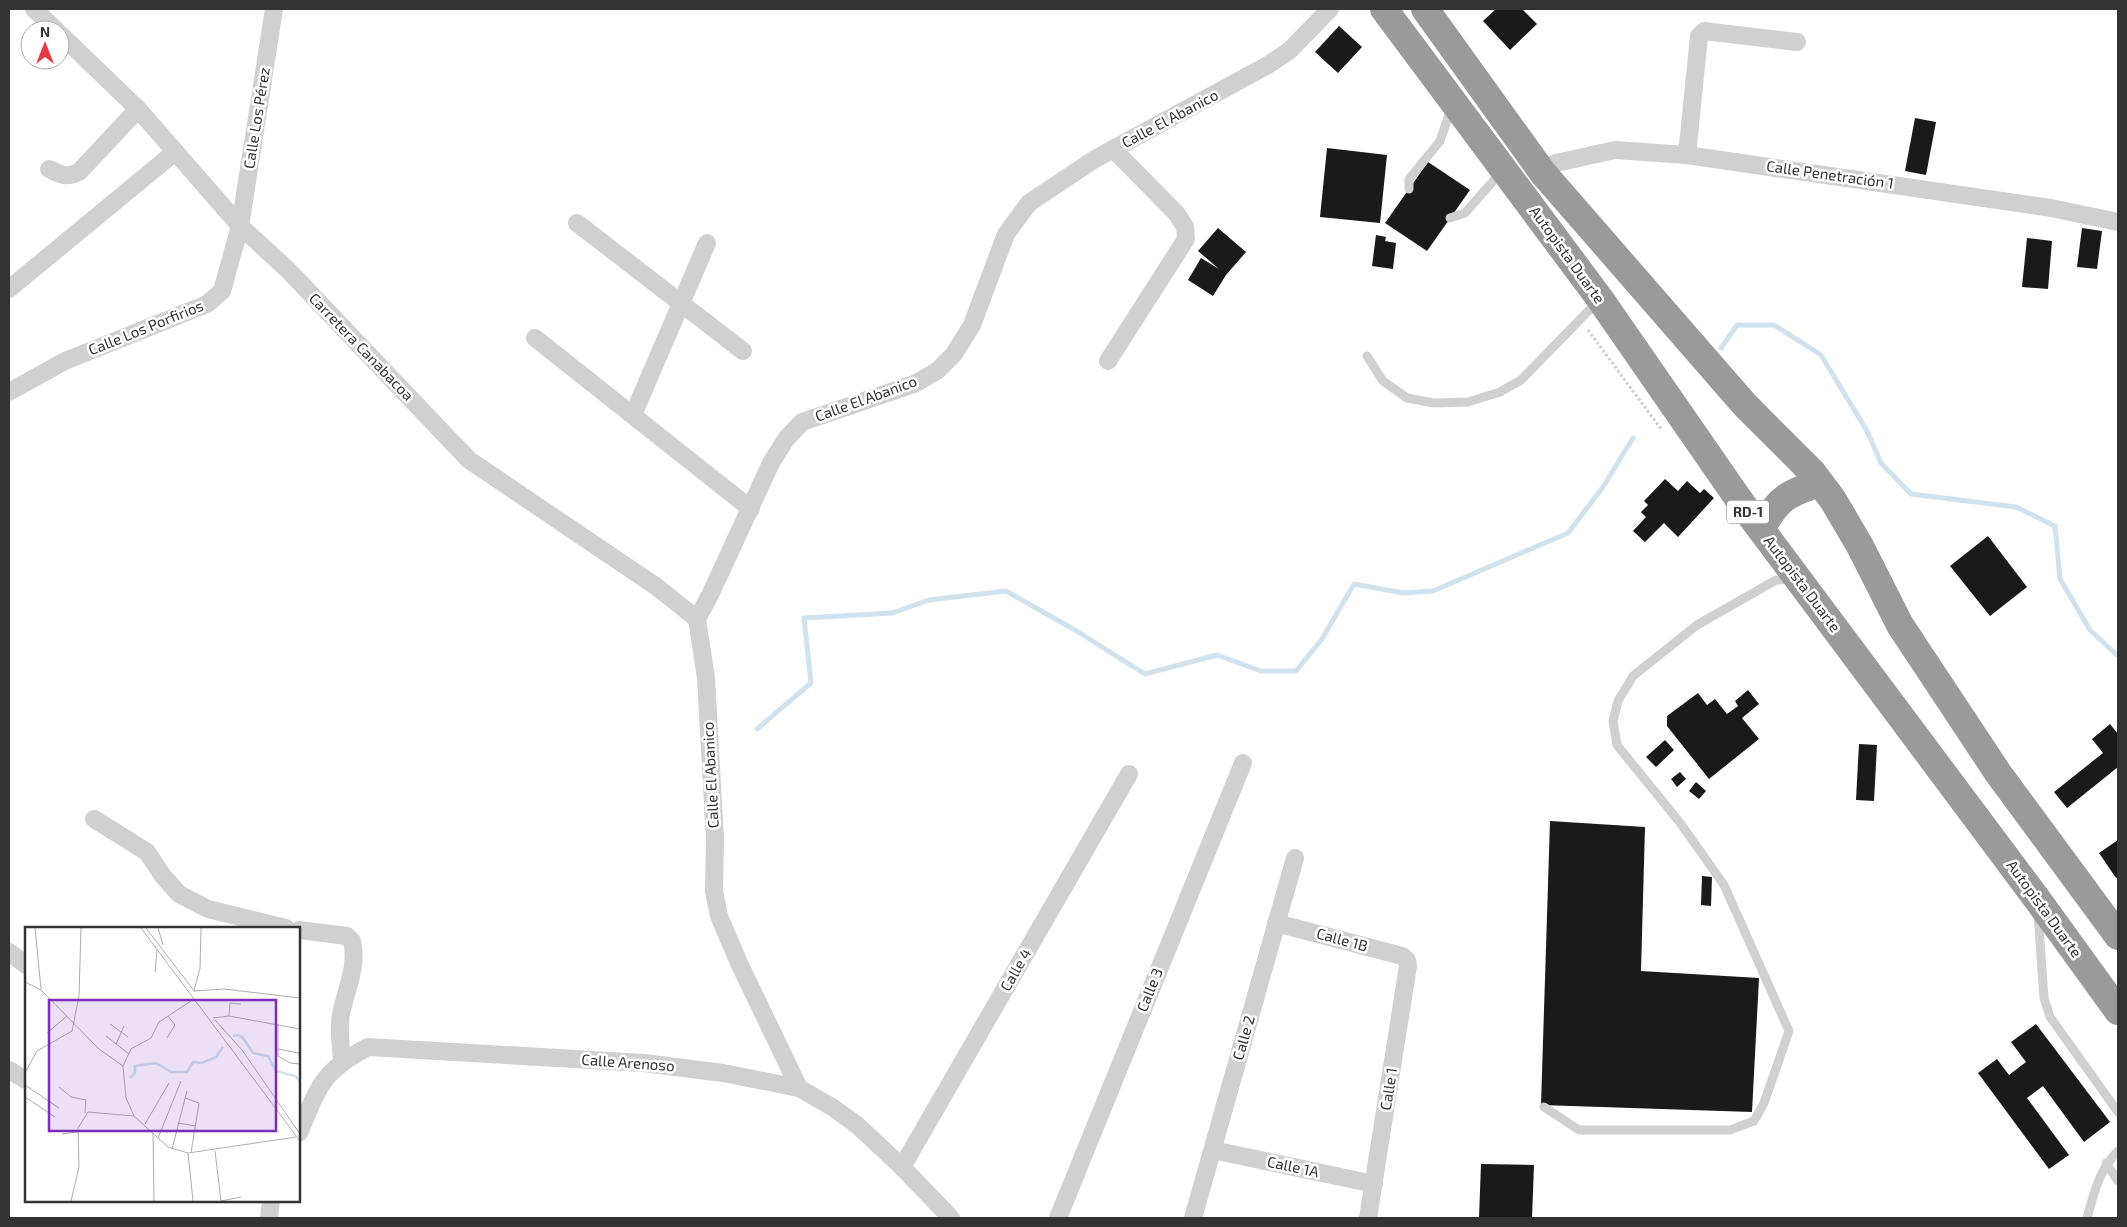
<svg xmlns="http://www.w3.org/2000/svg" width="2127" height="1227" viewBox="0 0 2127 1227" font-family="'Exo 2',sans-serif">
	<rect width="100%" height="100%" fill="#fff"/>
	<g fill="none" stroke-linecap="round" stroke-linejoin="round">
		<g stroke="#cfe2ee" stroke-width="5">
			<path d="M1721 348 1737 325H1774L1821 355 1867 431 1881 463 1911 494 2016 507 2055 526 2060 579 2090 630 2118 656"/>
			<path d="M757 729 811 683 804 618 892 613 929 600 1006 591 1075 630 1145 674 1217 655 1261 671H1296L1322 639 1354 584 1403 593 1433 591 1568 533 1603 487 1633 438"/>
		</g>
	</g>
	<g fill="#1a1a1a">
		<path d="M1496 9H1522L1537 24 1510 50 1483 21Z"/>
		<path d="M1339 26 1362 47 1338 73 1315 52Z"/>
		<path d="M1915 118 1936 122 1926 175 1905 171Z"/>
		<path d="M1327 148 1387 155 1380 223 1320 217Z"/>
		<path d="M1428 162 1470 190 1427 251 1385 223Z"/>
		<path d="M1218 228 1246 252 1226 275 1213 296 1188 280 1201 258 1219 269 1198 251Z"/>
		<path d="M2082 228 2102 231 2097 269 2077 267Z"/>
		<path d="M1376 235 1386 237 1385 241 1396 243 1393 269 1372 266Z"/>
		<path d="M2027 238 2052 241 2048 289 2022 287Z"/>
		<path d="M1665 479 1678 491 1687 481 1700 493 1704 489 1714 498 1678 537 1664 523 1645 542 1633 531 1646 517 1641 512 1648 505 1644 501Z"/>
		<path d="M1988 536 2027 587 1990 616 1950 566Z"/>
		<path d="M1748 690 1759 704 1742 718 1759 739 1709 779 1667 726V716L1698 693 1707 705 1715 699 1727 714 1738 706 1735 701Z"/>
		<path d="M2110 724 2118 734V767L2067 808 2054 792 2103 753 2092 739Z"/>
		<path d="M1665 740 1674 750 1656 767 1646 757Z"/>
		<path d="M1859 744 1877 745 1874 801 1856 800Z"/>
		<path d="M1680 772 1686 779 1677 787 1671 779Z"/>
		<path d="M1696 782 1706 791 1699 799 1689 791Z"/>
		<path d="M1550 821 1645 827 1641 971 1759 978 1752 1112 1541 1105Z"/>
		<path d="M2118 840V877L2116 878 2099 853Z"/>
		<path d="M1702 876 1712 877 1711 906 1701 905Z"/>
		<path d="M2036 1024 2110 1122 2084 1142 2043 1086 2027 1098 2069 1155 2049 1169 1978 1073 1997 1059 2009 1075 2026 1062 2011 1042Z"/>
		<path d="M1481 1164 1534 1165 1532 1218H1479Z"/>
	</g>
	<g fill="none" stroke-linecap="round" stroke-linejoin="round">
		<path stroke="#cdcdcd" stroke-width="3" stroke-dasharray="2.5 2.5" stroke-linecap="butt" d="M1588 330 1661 429"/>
		<g stroke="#d0d0d0" stroke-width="9">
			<path d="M1409 189V179L1440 141 1452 106"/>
			<path d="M1450 218 1465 213 1502 171"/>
			<path d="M1367 356 1383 381 1407 398 1434 403 1468 402 1500 392 1521 380 1598 301"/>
			<path d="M2038 914 2044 998 2050 1017 2118 1112"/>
			<path d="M1544 1107 1579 1130H1730L1754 1121 1764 1103 1789 1031 1724 885 1681 824 1617 745 1613 721 1618 701 1633 676 1697 625 1776 580 1792 579"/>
			<path d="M2106 1163 2118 1181"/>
			<path d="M2087 1218C2094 1193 2099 1170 2118 1151"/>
		</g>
		<g stroke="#d0d0d0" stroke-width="18">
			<path d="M34 9 56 30"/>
			<path d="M60 34 138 109 240 226 287 269 469 460 657 587 697 619"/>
			<path d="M1687 155 1699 36 1704 31 1797 42"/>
			<path d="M49 169C61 175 66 178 79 172L138 109"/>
			<path d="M1543 173 1556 163 1615 150 1687 155 2051 208 2118 222"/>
			<path d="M577 223 743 351"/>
			<path d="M9 289 175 152"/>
			<path d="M535 338 751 509"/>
			<path d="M1108 361 1186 239 1185 227 1177 214 1113 149"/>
			<path d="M9 392 65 361 207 304 222 291 240 226 274 9"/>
			<path d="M633 415 707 243"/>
			<path d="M94 819 147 852 163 876 179 894 208 909 286 928"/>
			<path d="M1276 923 1402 956 1407 960 1408 966 1368 1218"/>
			<path d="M299 930 347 936 352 941C358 966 346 990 341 1014 338 1029 341 1046 342 1061"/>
			<path d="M9 952 26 965"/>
			<path d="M9 1070 26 1080"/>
			<path d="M799 1088 739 963 719 916 714 891 715 839 706 678 697 619 710 595 771 463 786 439 802 422 914 384 937 371 954 354 972 325 1006 234 1029 203 1095 159 1268 65 1289 51 1330 9"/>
			<path d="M299 1133C319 1086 321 1072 368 1047L644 1063 723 1073 799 1088 832 1107 857 1125 902 1167 951 1218"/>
			<path d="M1213 1150 1374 1184"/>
			<path d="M902 1167 1129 774"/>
			<path d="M269 1218 271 1201"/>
			<path d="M1058 1218 1243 763"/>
			<path d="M1193 1218 1295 858"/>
		</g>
		<g stroke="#9a9a9a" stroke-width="28">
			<path d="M1384 9 1600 299 1742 504 2037 899 2118 1011"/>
			<path d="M1425 9 1543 173 1745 405 1812 472 1833 500 1860 546 1900 625 1998 773 2118 936"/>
			<path d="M1761 529C1778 499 1787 493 1820 483"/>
		</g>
	</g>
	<g text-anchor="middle" stroke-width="5" stroke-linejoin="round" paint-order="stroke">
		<rect fill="#fff" stroke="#707070" stroke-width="1" x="1727" y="500.5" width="42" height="23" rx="4"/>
		<g font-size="14" font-weight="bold" fill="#333">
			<text x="1748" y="517">RD-1</text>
		</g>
		<g font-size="15" fill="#333" stroke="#fff">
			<text transform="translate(257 118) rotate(-81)" y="5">Calle Los Pérez</text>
			<text transform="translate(1170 119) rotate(-28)" y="5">Calle El Abanico</text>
			<text transform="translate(1830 175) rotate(8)" y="5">Calle Penetración 1</text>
			<text transform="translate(1567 255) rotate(54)" y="5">Autopista Duarte</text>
			<text transform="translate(146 328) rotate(-22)" y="5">Calle Los Porfirios</text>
			<text transform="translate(361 347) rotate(46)" y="5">Carretera Canabacoa</text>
			<text transform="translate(866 399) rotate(-20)" y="5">Calle El Abanico</text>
			<text transform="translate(1802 584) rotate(53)" y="5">Autopista Duarte</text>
			<text transform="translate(711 775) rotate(-93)" y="5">Calle El Abanico</text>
			<text transform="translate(2044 909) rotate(54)" y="5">Autopista Duarte</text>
			<text transform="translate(1342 940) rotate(15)" y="5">Calle 1B</text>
			<text transform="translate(1016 970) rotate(-60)" y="5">Calle 4</text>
			<text transform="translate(1150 990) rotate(-68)" y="5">Calle 3</text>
			<text transform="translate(1244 1038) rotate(-74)" y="5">Calle 2</text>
			<text transform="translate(628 1063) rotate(4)" y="5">Calle Arenoso</text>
			<text transform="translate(1389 1089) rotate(-81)" y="5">Calle 1</text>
			<text transform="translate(1293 1167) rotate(12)" y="5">Calle 1A</text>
		</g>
	</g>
	<g transform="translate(25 927)">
		<rect width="275" height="275" fill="#fff"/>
		<path fill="none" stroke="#cfe2ee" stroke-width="2.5" d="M208 109 213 108 218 111 228 126 243 129 251 144 270 149 275 154M105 151 110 146V139L131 136 146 145H162L168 135 177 136 191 130 198 120"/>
		<path fill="none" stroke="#adadad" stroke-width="1" d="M10 1 16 62M116 1 275 214M121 1 170 65M133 1 138 18M176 1 175 41 169 64 199 62 275 71M130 45 132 23M0 55 16 63 74 122 98 139M204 89 205 76 216 77M188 91 204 89 275 102M190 93 217 123 275 207M85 97 103 110M253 97V129L265 136 275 137M22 106 42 89M81 109 104 127M142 111 150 98 143 89M91 117 99 99M253 122 274 126 275 132M0 146 12 124 47 104 54 69 56 1M0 158 34 181M34 160 46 170 61 173 60 186M0 170 30 190M160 171 174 176 166 226M109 189 101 171 98 139 106 122 126 111 134 95 169 72M153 196 170 199M120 197 144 156M128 206 129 274M37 207 52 205M133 211 156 154M147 222 162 164M190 224 196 274M163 226 168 274M46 274 54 240 53 201 63 185 109 189 143 220 163 226 271 210M196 274 216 270"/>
		<path fill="#7b2cbf" fill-opacity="0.15" stroke="#7b2cbf" stroke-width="2.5" d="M24 73H251V204H24Z"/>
		<rect width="275" height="275" fill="none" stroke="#333" stroke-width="2.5"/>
	</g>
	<rect width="2127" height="1227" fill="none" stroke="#333333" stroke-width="20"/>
	<g transform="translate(45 45)"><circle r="24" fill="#ffffff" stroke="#adadad"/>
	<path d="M0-4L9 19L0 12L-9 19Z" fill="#e63946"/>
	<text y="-8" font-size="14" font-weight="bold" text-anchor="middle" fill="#333333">N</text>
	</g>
</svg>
